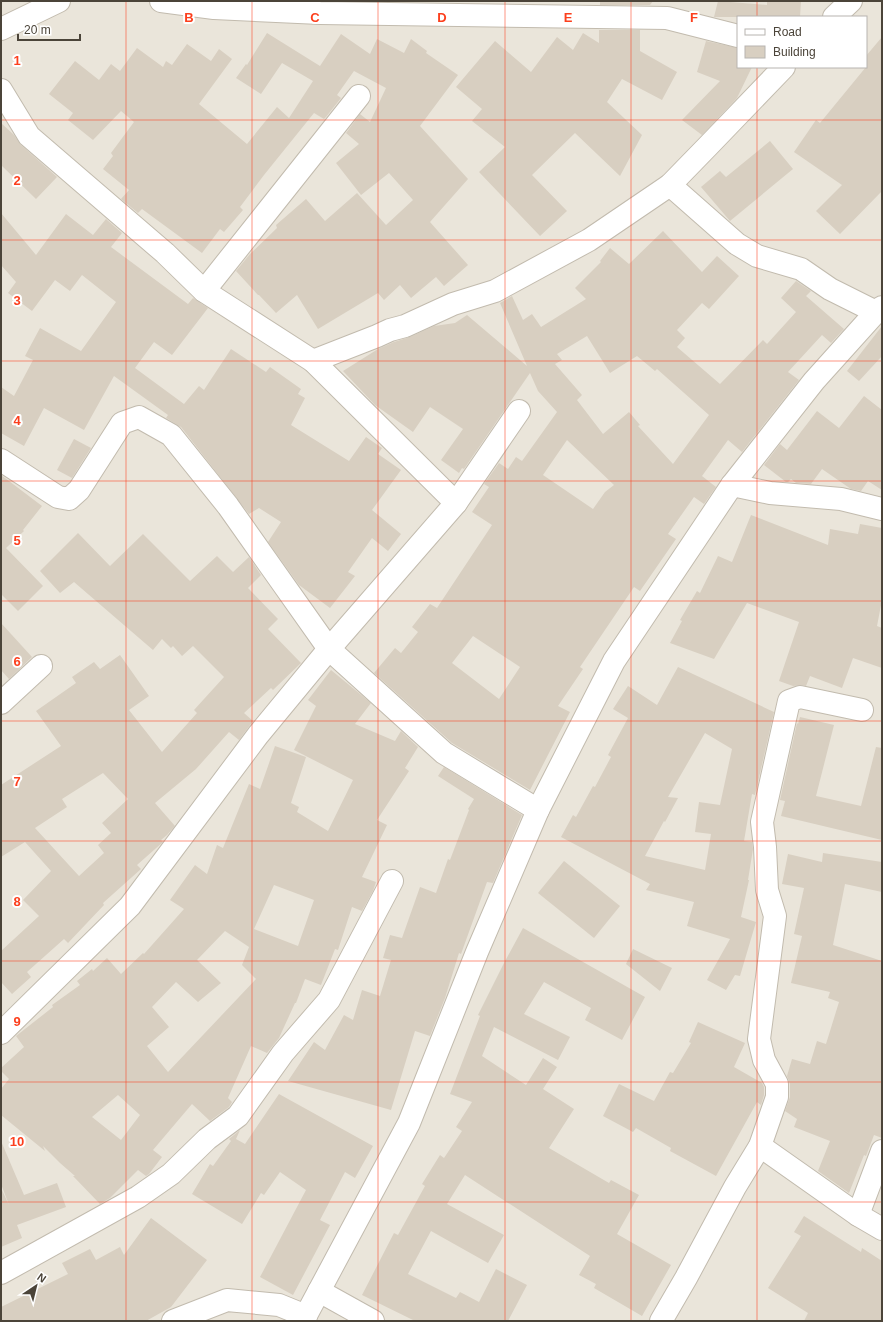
<svg xmlns="http://www.w3.org/2000/svg" width="883" height="1322" viewBox="0 0 883 1322" font-family="Helvetica,sans-serif">
	<rect width="100%" height="100%" fill="#f6f3ec"/>
	<path fill="#eae5da" fill-rule="evenodd" d="M1 1H882V1321H1ZM738 17H866V67H738Z"/>
	<g fill="#d8cfc1" fill-rule="evenodd">
		<path d="M600 1H653L650 5H600Z"/>
		<path d="M718 1 767 5V1H801L800 17H714Z"/>
		<path d="M599 30H640V51L677 72 662 100 622 79 607 102 642 135 620 176 575 133 532 175 567 211 540 236 479 172 505 147 472 121 482 109 456 87 495 41 531 72 557 37 573 50 583 33 599 43Z"/>
		<path d="M267 33 320 66 341 34 370 54 377 39 404 53 411 39 427 51 426 53 458 75 420 126 468 179 430 222 468 265 444 286 436 277 411 298 400 285 384 300 378 293 318 329 297 295 276 313 259 295H258L236 271 250 254 277 228 276 225 306 199 325 221 357 193 386 225 413 200 389 173 361 195 336 163 359 144 346 133 360 114 370 122 386 88 354 71 337 95 341 98 326 117 324 119 314 113 264 175 240 207 243 210 224 232 220 229 202 253 142 209 138 213 121 199 129 190 103 169 113 156 111 153 134 122 121 111 93 140 68 120 73 113 49 94 75 61 99 80 111 64 120 71 137 48 163 67 166 61 172 65 187 44 211 61 219 49 232 59 199 104 247 144 277 107 289 118 313 81 282 63 261 94 236 78 246 64 247 65Z"/>
		<path d="M882 37V191L840 234 816 211 842 185 794 152 816 120 820 123 866 67V56Z"/>
		<path d="M706 41 738 48V67H752L737 98 702 135 682 120 720 81 697 72Z"/>
		<path d="M1 123 14 135 21 145 57 177 36 199 1 165Z"/>
		<path d="M770 141 793 169 730 221 701 187 720 171 726 177Z"/>
		<path d="M1 213 36 255 66 214 93 235 106 219 122 233 111 247 188 304 193 298 208 308 172 355 154 342 135 368 184 404 199 386 204 390 231 349 266 372 270 367 301 389 298 394 305 398 291 425 349 461 366 437 382 448 378 454 401 470 372 510 401 534 388 551 372 538 348 572 355 576 330 608 299 585 268 542 281 522 259 508 249 514 181 427 166 418 168 415 114 376 84 430 44 408 24 446 1 433V387L14 396 33 360 25 356 40 328 81 351 116 302 82 275 70 291 55 280 32 311 8 293 16 282 1 265Z"/>
		<path d="M663 231 702 272 717 256 739 276 709 309 702 303 677 330 685 338 677 347 720 384 763 340 767 344 796 312 781 298 796 281 811 291 806 296 844 329 831 343 822 335 788 372 799 380 742 452 728 440 702 476 716 487 704 504 694 497 668 534 676 539 640 591 634 587 580 667 583 669 558 706 570 712 530 790 452 743 374 673 395 648 401 653 418 632 412 627 430 604 437 608 492 525 472 512 489 487 484 484 499 463 508 469 516 457 522 461 557 412 538 391 530 373 464 469 462 468 459 473 441 460 463 429 430 407 413 432 375 405 343 371 378 349 394 342 410 337 434 326 455 323 467 315 527 366 500 303 512 296 523 320 532 314 541 327 586 299 575 288 601 262 600 261 610 248 629 264ZM587 336 610 373 637 356 655 371 657 369 709 415 673 464 638 426 640 425 629 412 603 434 577 400 582 395 555 364 562 360 557 354ZM567 440 614 485 605 492 593 509 543 475ZM473 636 520 667 499 699 452 663Z"/>
		<path d="M882 326V356L859 381 847 371Z"/>
		<path d="M864 396 882 410V490L868 481 861 491 851 489 822 469 811 484 796 483 791 479 788 482H786L764 465 780 444 787 450 817 411 839 428Z"/>
		<path d="M74 439 91 448 72 478 57 470Z"/>
		<path d="M1 475 42 506 23 530 24 531 6 548 43 586 18 611 1 594Z"/>
		<path d="M751 515 828 545 830 529 858 534 860 524 882 528V600L877 626 882 628V668L853 658 842 688 810 676 806 686 802 685 793 686 779 681 799 622 747 603 714 659 670 643 682 621 680 620 697 591 700 593 718 556 732 562Z"/>
		<path d="M78 533 110 566 143 534 190 581 217 556 233 572 249 557 261 575 248 588 278 619 268 629 301 663 273 690 271 688 244 713 253 721 239 740 229 732 196 769 155 803 175 826 167 835 161 840 163 842 137 865 141 869 103 903 104 905 68 943 64 939 27 972 31 977 12 994 1 982V951L39 916 23 900 51 871 25 842 1 857V785L61 746 36 711 76 683 72 677 94 662 100 669 120 655 149 696 129 710 162 752 197 713 194 710 224 677 193 646 182 656 173 646 171 648 162 639 153 650 74 582 60 593 40 571ZM103 773 128 799 102 823 111 833 98 845 104 853 79 876 35 828 67 807 62 799Z"/>
		<path d="M1 623 32 657 9 679 1 670Z"/>
		<path d="M678 667 774 712 755 795 752 794 744 841 752 842 753 849 748 880H749L741 917 756 922 740 976 735 975 726 990 707 980 730 939 687 926 694 902 646 890 650 884 561 837 573 815 576 817 593 786 595 787 611 757 608 755 628 718 613 709 628 686 657 705ZM705 733 732 749 720 805 699 802 695 832 711 834 705 870 645 856 664 821 665 822 678 798 668 797Z"/>
		<path d="M331 670 371 703 355 724 395 741 401 731 418 747 405 768 409 771 377 820 387 825 362 877 376 882 373 891 362 911 352 907 338 950 335 949 321 985 305 979 296 1003H295L279 1038 267 1053 251 1046 228 1098 232 1102 229 1107 210 1121 192 1104 153 1150 162 1157 149 1174 146 1176 138 1170 110 1198 100 1204 73 1176H75L60 1163 43 1146 45 1151 1 1115V1089L9 1079 1 1071V1068L24 1047 16 1036 53 1007 52 1005 80 985 77 981 92 969 93 971 107 958 121 974 143 953 144 954 184 909 170 900 195 865 207 874 217 845 223 848 249 784 260 789 275 746 306 757 291 803 299 807 297 812 328 831 353 780 294 750 316 706 308 700ZM274 885 314 900 298 946 254 929ZM225 931 249 947 242 965 256 979 168 1072 147 1046 169 1027 152 1007 176 982 198 1002 221 983 197 960ZM118 1095 140 1115 121 1140 92 1117Z"/>
		<path d="M800 717 834 725 816 796 861 806 876 747 882 748V840L781 816 785 801 780 800 797 723 798 724Z"/>
		<path d="M444 767 522 815 493 883 487 882 461 954 459 953 445 998 430 1036 415 1031 391 1110 288 1081 314 1042 325 1050 344 1015 353 1020 362 990 380 996 391 960 383 958 390 935 402 938 420 887 436 893 448 859 450 860 469 810 468 809 474 799 438 776Z"/>
		<path d="M823 853 882 862V892L845 884 833 945 882 961V1138L874 1135 866 1156 864 1155 849 1193 818 1171 830 1141 794 1127 797 1119 785 1111 790 1097V1084L787 1076 792 1059 810 1064 817 1041 826 1044 839 1002 828 998 830 992 791 983 802 936 794 934 804 888 782 884 788 854 822 862Z"/>
		<path d="M564 861 620 906 594 938 538 893Z"/>
		<path d="M523 928 645 997 622 1040 585 1020 591 1008 544 982 524 1014 570 1037 558 1060 494 1027 482 1056 526 1085 543 1058 557 1067 543 1089 574 1109 549 1148 609 1183 611 1180 639 1195 617 1234 671 1265 642 1316 594 1288 596 1284 579 1275 590 1256 465 1175 447 1204 504 1235 488 1263 431 1231 408 1274 456 1298 460 1292 479 1302 496 1269 527 1285 508 1321H415L362 1295 394 1233 398 1235 425 1186 422 1184 440 1155 444 1158 462 1131 456 1127 472 1102 450 1094 480 1016 478 1015 504 963Z"/>
		<path d="M633 949 672 968 660 991 626 964Z"/>
		<path d="M698 1022 745 1043 734 1067 762 1083 764 1087V1095L761 1105 757 1102 716 1176 670 1151 671 1148 636 1128 633 1132 603 1116 619 1084 654 1101 670 1072 673 1073 691 1043 689 1042Z"/>
		<path d="M279 1094 373 1146 355 1178 345 1172 320 1220 330 1225 293 1295 260 1277 306 1190 280 1172 264 1195 261 1193 242 1224 192 1194 210 1164 213 1166 231 1141 229 1139 240 1130 236 1139 245 1144Z"/>
		<path d="M1 1141 24 1195 57 1183 66 1207 17 1225 22 1238 1 1247V1188L9 1205 1 1184Z"/>
		<path d="M804 1216 861 1252 862 1248 882 1261V1321H804L808 1313 768 1288 801 1236 794 1232Z"/>
		<path d="M151 1218 207 1260 171 1307 146 1321H1V1307L68 1274 62 1263 90 1249 96 1260 120 1247 124 1255Z"/>
	</g>
	<g fill="none" stroke-linecap="round" stroke-linejoin="round">
		<defs>
			<g id="minor">
				<path d="M161 1 214 8 320 13 667 18 738 36"/>
				<path d="M834 17 851 1"/>
				<path d="M1 29 59 1"/>
				<path d="M1 90 29 136 165 253 204 291 313 361 456 503"/>
				<path d="M670 185 737 244 757 256 801 269 830 289 876 312"/>
				<path d="M204 291 359 96"/>
				<path d="M313 361 377 336 390 330 405 326 453 304 495 291 589 240 670 185 708 146 784 67"/>
				<path d="M1 460 58 497 69 499 79 490 122 423 139 417 171 435 228 506 329 649 444 753 538 810"/>
				<path d="M732 485 770 493 841 499 882 509"/>
				<path d="M1 703 41 666"/>
				<path d="M1 1033 130 906 258 735 329 649 456 503 519 411"/>
				<path d="M760 1146 858 1215 882 1229"/>
				<path d="M858 1215 882 1151"/>
				<path d="M1 1273 138 1197 171 1174 207 1139 238 1116 283 1053 329 1000 392 881"/>
				<path d="M319 1291 373 1321"/>
				<path d="M173 1321 227 1300 279 1305 306 1316"/>
				<path d="M303 1321 409 1123 477 952 538 810 614 661 732 485 814 381 876 312 882 307"/>
				<path d="M661 1321 686 1278 735 1187 760 1146 777 1097V1084L764 1060 759 1039 775 916 767 890 765 847 762 822 789 701 800 697 862 710"/>
			</g>
		</defs>
		<use href="#minor" stroke="#c2bbae" stroke-width="24"/>
		<use href="#minor" stroke="#fff" stroke-width="22"/>
	</g>
	<path fill="none" stroke="#fc3f1d" stroke-width="1" stroke-opacity="0.55" d="M126 1V1321M252 1V1321M378 1V1321M505 1V1321M631 1V1321M757 1V17M757 67V1321M1 120H882M1 240H882M1 361H882M1 481H882M1 601H882M1 721H882M1 841H882M1 961H882M1 1082H882M1 1202H882"/>
	<g font-size="13" text-anchor="middle" font-weight="bold" fill="#fc3f1d" stroke="#fff" stroke-width="4" stroke-linejoin="round" paint-order="stroke">
		<text x="189" y="22">B</text>
		<text x="315" y="22">C</text>
		<text x="442" y="22">D</text>
		<text x="568" y="22">E</text>
		<text x="694" y="22">F</text>
		<text x="17" y="65">1</text>
		<text x="17" y="185">2</text>
		<text x="17" y="305">3</text>
		<text x="17" y="425">4</text>
		<text x="17" y="545">5</text>
		<text x="17" y="666">6</text>
		<text x="17" y="786">7</text>
		<text x="17" y="906">8</text>
		<text x="17" y="1026">9</text>
		<text x="17" y="1146">10</text>
	</g>
	<rect width="883" height="1322" fill="none" stroke="#4b4439" stroke-width="4"/>
	<rect x="737" y="16" width="130" height="52" fill="#ffffff" stroke="#b7b4b0"/>
	<rect x="745" y="29" width="20" height="6" fill="#ffffff" stroke="#b7b4b0"/>
	<text x="773" y="36" font-size="12" fill="#4b4439">Road</text>
	<rect x="745" y="46" width="20" height="12" fill="#d8cfc1" stroke="#b7b4b0"/>
	<text x="773" y="56" font-size="12" fill="#4b4439">Building</text>
	<g transform="translate(36 1286) rotate(35)" stroke="#ffffff" stroke-width="3" paint-order="stroke">
	<path d="M0-3L7 15L0 10L-7 15Z" fill="#4b4439"/>
	<text y="-6" font-size="11" font-weight="bold" text-anchor="middle" fill="#4b4439">N</text>
	</g>
	<path d="M18 34v6h62v-6" fill="none" stroke="#4b4439" stroke-width="2"/>
	<text x="24" y="34" font-size="12" fill="#4b4439" stroke="#ffffff" stroke-width="3" paint-order="stroke">20 m</text>
</svg>
